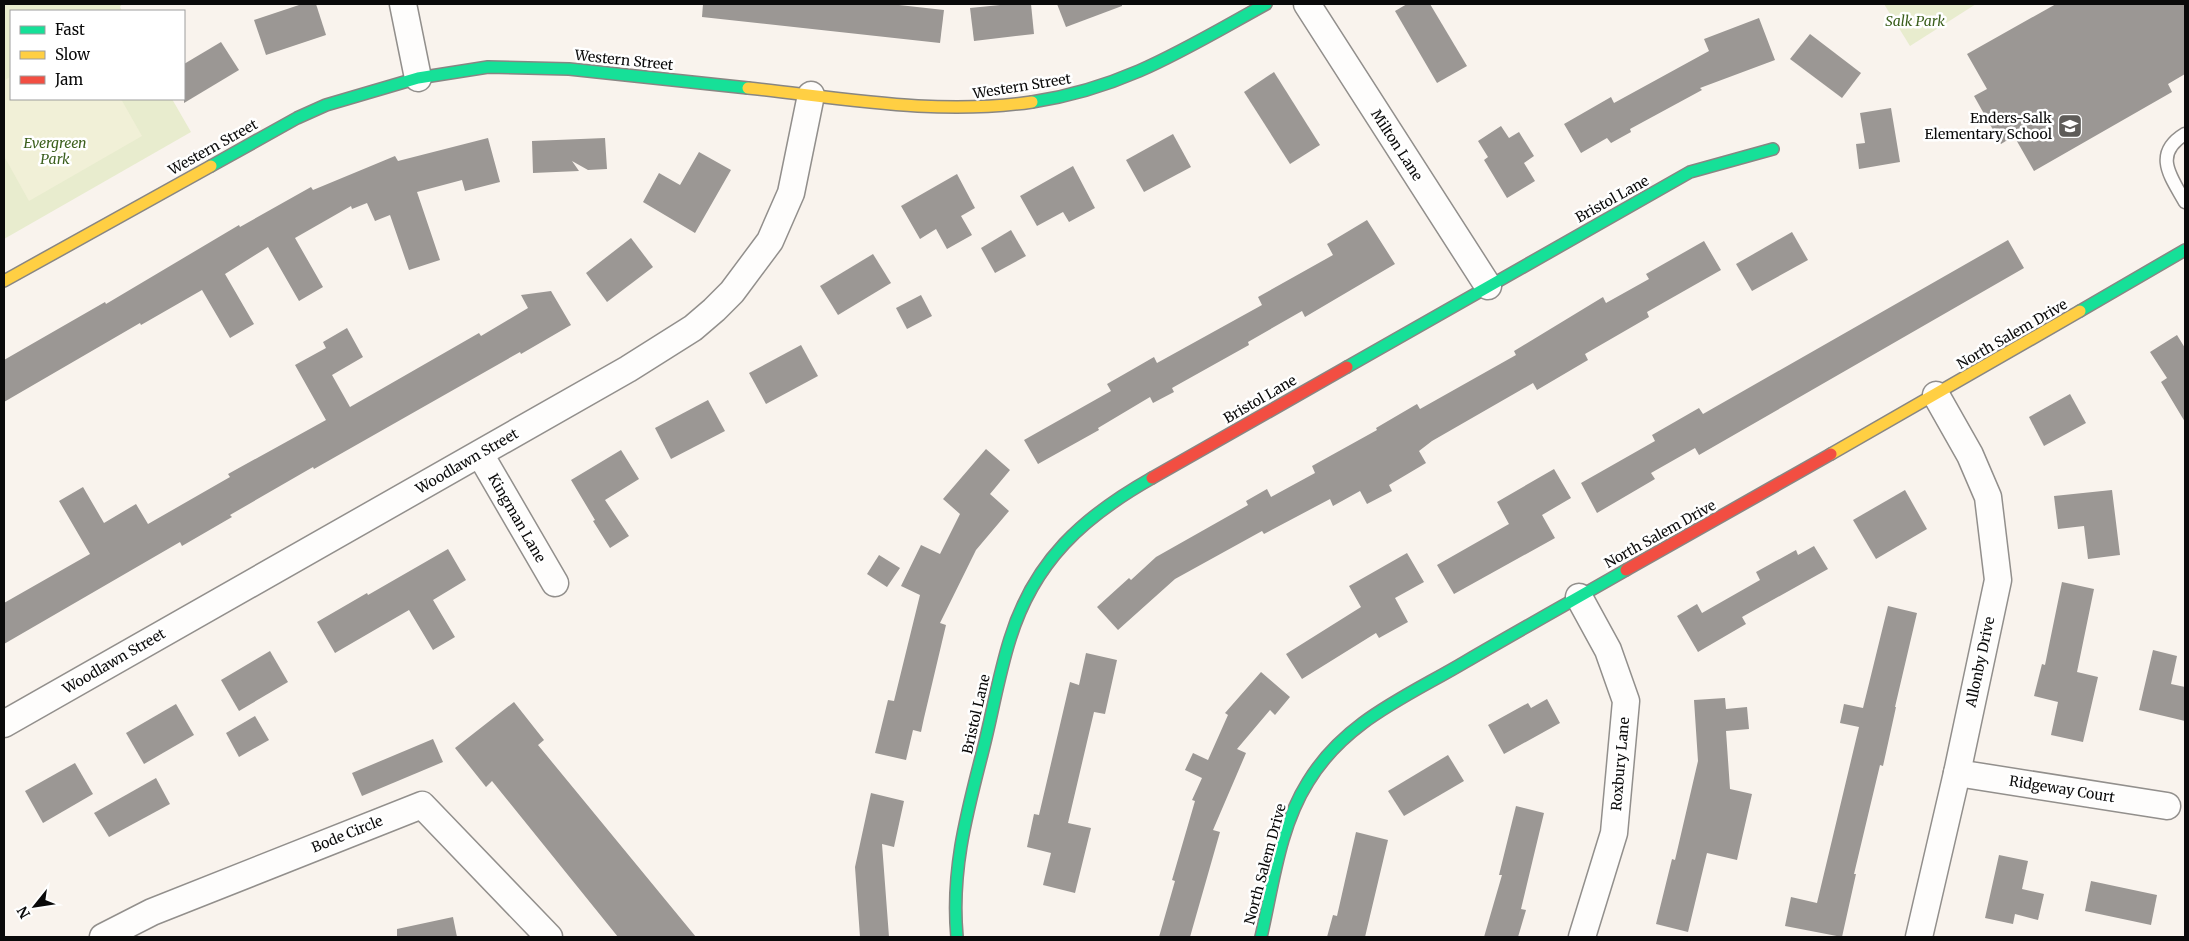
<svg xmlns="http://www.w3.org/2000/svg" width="2189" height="941" viewBox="0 0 2189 941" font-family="Merriweather,serif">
	<rect width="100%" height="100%" fill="#f9f3ed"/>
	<g fill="#e8ecce">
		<path d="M4 4H122L120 7 122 11H11V99H172L191 132 4 239Z"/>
		<path d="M1884 4H1976L1910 46Z"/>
	</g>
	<path fill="#f1f0d7" d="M11 76V99H121L142 136 29 201 4 156V81Z"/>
	<g fill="#9b9794">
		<path d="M302 4H316L326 35 266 55 254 20Z"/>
		<path d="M703 4H890L944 10 940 43 702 17Z"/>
		<path d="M1010 4H1031L1034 34 974 41 970 8Z"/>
		<path d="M1057 4H1122V6L1066 27Z"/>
		<path d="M1407 4H1430L1467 66 1437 83 1395 11Z"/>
		<path d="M2056 4H2185V74L2168 84 2172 92 2034 171 2014 136 2001 144 1974 96 1987 89 1967 54Z"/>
		<path d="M1759 18 1775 60 1700 88 1702 90 1630 129 1631 132 1611 143 1607 138 1581 153 1564 124 1611 97 1614 103 1709 51 1704 39Z"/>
		<path d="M1810 34 1861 73 1842 98 1790 59Z"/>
		<path d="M221 42 239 70 184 103V64Z"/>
		<path d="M1274 72 1320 145 1290 164 1244 92Z"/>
		<path d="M1891 108 1900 162 1859 169 1856 144 1865 143 1860 113Z"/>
		<path d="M1501 126 1509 138 1519 132 1534 156 1524 163 1535 181 1507 198 1484 160 1488 157 1478 141Z"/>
		<path d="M1173 134 1191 167 1144 192 1126 160Z"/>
		<path d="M488 138 500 182 465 191 462 180 417 192 440 260 409 270 390 215 375 221 367 203 352 209 351 206 295 238 323 287 299 301 268 247 225 274 254 324 230 338 202 290 141 325 140 323 4 402V360L105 302 106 304 239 225 240 227 311 187 313 190 395 156 398 161Z"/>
		<path d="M605 138 607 169 588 170 572 161 579 171 533 173 532 141Z"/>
		<path d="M699 152 731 170 695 233 643 202 659 173 680 185Z"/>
		<path d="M1073 166 1095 208 1069 222 1063 212 1037 226 1020 196Z"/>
		<path d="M957 174 975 208 961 216 972 235 947 249 936 229 920 239 901 206Z"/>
		<path d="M1367 220 1395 264 1305 317 1302 311 1248 342 1249 345 1172 388 1174 392 1153 403 1150 397 1098 428 1099 430 1038 464 1024 440 1111 391 1107 384 1154 357 1157 363 1262 305 1258 297 1333 255 1327 244Z"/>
		<path d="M1011 230 1026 256 995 273 981 248Z"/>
		<path d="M1792 232 1808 260 1752 291 1736 264Z"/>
		<path d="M631 238 653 267 607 302 586 273Z"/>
		<path d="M2008 240 2024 268 1699 455 1695 448 1651 473 1655 479 1597 513 1581 483 1655 441 1652 435 1699 408 1703 414Z"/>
		<path d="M1704 241 1721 270 1647 312 1649 317 1585 354 1588 360 1537 390 1533 383 1432 441 1419 451 1426 463 1389 485 1392 491 1367 504 1360 491 1333 506 1330 499 1264 534 1262 531 1175 579 1118 630 1097 607 1129 578 1131 580 1156 557 1248 505 1246 501 1267 489 1271 497 1315 473 1312 466 1377 430 1376 428 1417 404 1420 409 1516 355 1514 351 1603 297 1606 303 1649 279 1646 274Z"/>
		<path d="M873 254 891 283 838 315 820 286Z"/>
		<path d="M551 291 571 325 521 354 520 352 314 469 313 467 230 515 232 517 182 546 180 542 4 644V603L90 554 59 501 83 487 104 523 136 504 148 524 230 477 228 474 326 420 295 365 326 348 323 342 347 328 363 357 332 375 350 407 479 333 481 336 528 308 521 295Z"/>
		<path d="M921 295 932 316 907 329 896 308Z"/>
		<path d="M2177 335 2185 348V422L2161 382 2167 378 2150 352Z"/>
		<path d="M801 345 818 376 766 404 749 373Z"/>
		<path d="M2070 394 2086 423 2044 446 2029 417Z"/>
		<path d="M708 400 725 431 671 459 655 428Z"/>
		<path d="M986 449 1010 470 990 494 1009 511 976 550 940 623 946 625 924 718 921 732 913 730 906 760 875 753 888 700 894 701 920 595 901 586 921 545 940 554 960 514 943 499Z"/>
		<path d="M621 450 639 479 605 500 629 536 610 548 593 521 595 520 571 480Z"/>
		<path d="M1554 469 1571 498 1542 515 1555 538 1454 594 1437 565 1509 524 1497 502Z"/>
		<path d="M1905 490 1927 529 1876 559 1853 520Z"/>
		<path d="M2112 490 2120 555 2088 559 2084 526 2058 529 2054 496Z"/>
		<path d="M1814 546 1828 569 1742 617 1746 624 1698 652 1677 616 1697 604 1702 613 1760 580 1756 572 1796 550 1798 555Z"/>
		<path d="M448 549 466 580 433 600 455 637 433 650 409 610 335 653 317 622 367 593 368 595Z"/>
		<path d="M1407 553 1424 582 1395 598 1408 622 1379 638 1376 633 1302 679 1286 654 1361 607 1349 586Z"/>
		<path d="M879 555 900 568 887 587 867 574Z"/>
		<path d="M2062 582 2094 589 2077 672 2098 677 2083 742 2051 735 2058 702 2034 696 2042 664 2045 665Z"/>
		<path d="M1888 606 1917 613 1895 707H1896L1883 766 1880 765 1854 874H1856L1842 937 1785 926 1791 897 1817 903 1859 727 1840 723 1844 704 1863 708Z"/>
		<path d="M2153 650 2177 656 2171 684 2185 687V721L2139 710Z"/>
		<path d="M270 651 288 682 239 711 221 680Z"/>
		<path d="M1086 653 1117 660 1105 714 1094 712 1068 823 1091 828 1075 893 1043 885 1051 853 1027 847 1034 814 1039 815 1070 682 1079 685Z"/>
		<path d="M1261 672 1290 697 1275 715 1270 710 1237 749 1246 753 1213 830 1220 832 1190 937H1159L1175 881 1172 880 1195 801 1192 800 1202 778 1185 770 1193 753 1208 760 1228 715 1225 713Z"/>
		<path d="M1725 698 1726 709 1747 707 1749 729 1726 731 1730 789 1752 794 1737 860 1707 853 1688 932 1656 924 1672 859 1675 860 1698 761 1694 700Z"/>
		<path d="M1547 699 1560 723 1504 754 1488 725 1528 703 1531 708Z"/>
		<path d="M514 702 544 740 538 745 696 937H618L492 781 486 787 455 748Z"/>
		<path d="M176 704 194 735 144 764 126 733Z"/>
		<path d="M255 716 269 740 239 757 226 733Z"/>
		<path d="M433 739 443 762 362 796 352 773Z"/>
		<path d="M1448 755 1464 781 1404 816 1388 791Z"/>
		<path d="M75 763 93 794 43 823 25 791Z"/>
		<path d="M156 778 170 804 109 837 94 813Z"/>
		<path d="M871 793 904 801 894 847 882 844 889 937H860L855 867Z"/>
		<path d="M1516 806 1544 813 1521 909 1526 910 1518 937H1484L1502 875H1499Z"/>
		<path d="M1356 832 1388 840 1365 937H1327L1333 915 1337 916Z"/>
		<path d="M1999 855 2028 861 2022 889 2044 894 2038 920 2015 914 2013 924 1985 918Z"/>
		<path d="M2091 881 2157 895 2151 925 2085 911Z"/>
		<path d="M453 917 457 937H397V929Z"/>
	</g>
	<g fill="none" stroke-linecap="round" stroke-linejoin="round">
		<defs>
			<path id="lane" d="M2185 134C2152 154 2171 177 2185 202"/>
			<g id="street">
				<path d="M403 4 418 78"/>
				<path d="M1307 4 1488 286"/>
				<path d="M480 454 555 583"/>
				<path d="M1579 597 1608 650 1626 701 1614 833 1582 937"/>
				<path d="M4 724 628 369 693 328 714 310 732 292 770 241 791 193 811 95"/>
				<path d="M1957 773 2167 806"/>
				<path d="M103 937 152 912 422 805 549 937"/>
				<path d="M1919 937 1957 773 1998 580 1988 497 1970 455 1936 395"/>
			</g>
			<g id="fast">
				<path d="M1032 102C1125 88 1186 48 1266 4"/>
				<path d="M211 166 297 118 326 105 418 78 488 67 569 69 748 88"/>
				<path d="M2080 311 2185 250"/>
				<path d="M1347 367 1690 172 1773 149"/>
				<path d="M957 937C951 872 966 816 982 754 992 716 998 677 1010 639 1034 561 1083 517 1152 478"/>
				<path d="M1261 937C1273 886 1279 828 1308 782 1345 721 1406 697 1465 662 1518 631 1572 601 1626 570"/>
			</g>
			<g id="slow">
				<path d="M748 88C842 98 937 116 1032 102"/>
				<path d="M4 281 211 166"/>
				<path d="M1831 454 2080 311"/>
			</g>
			<g id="jam">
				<path d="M1152 478 1347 367"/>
				<path d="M1626 570 1831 454"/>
			</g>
		</defs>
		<use href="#lane" stroke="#928f8c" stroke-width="15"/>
		<use href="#street" stroke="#928f8c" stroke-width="29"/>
		<use href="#fast" stroke="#888683" stroke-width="14"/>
		<use href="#slow" stroke="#888683" stroke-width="14"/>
		<use href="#jam" stroke="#888683" stroke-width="14"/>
		<use href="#lane" stroke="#fefdfc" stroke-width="12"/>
		<use href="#street" stroke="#fefdfc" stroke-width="26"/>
		<use href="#fast" stroke="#16e098" stroke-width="11"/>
		<use href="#slow" stroke="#ffcf43" stroke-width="11"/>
		<use href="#jam" stroke="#f24e42" stroke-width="11"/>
	</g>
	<defs>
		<symbol id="school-square" viewBox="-11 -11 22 22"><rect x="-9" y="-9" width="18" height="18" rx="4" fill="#5e5c59" stroke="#fff"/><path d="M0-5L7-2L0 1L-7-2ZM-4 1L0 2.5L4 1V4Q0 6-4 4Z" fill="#fff"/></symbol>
	</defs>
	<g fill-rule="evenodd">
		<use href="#school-square" x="2056" y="112" width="28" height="28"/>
	</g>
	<g text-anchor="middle" stroke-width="5" stroke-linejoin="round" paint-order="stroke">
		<g font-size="14" font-style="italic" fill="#3b5f1d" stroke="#fff">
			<text x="1915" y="26">Salk Park</text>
			<text x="55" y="148">Evergreen<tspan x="55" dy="16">Park</tspan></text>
		</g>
		<g font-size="14" fill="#0a0a0a" stroke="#fff">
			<text transform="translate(624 60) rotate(6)" y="5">Western Street</text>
			<text transform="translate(1022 86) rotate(-9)" y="5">Western Street</text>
			<text transform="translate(1397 145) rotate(57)" y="5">Milton Lane</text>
			<text transform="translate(213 147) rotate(-29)" y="5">Western Street</text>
			<text transform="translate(1612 199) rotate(-29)" y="5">Bristol Lane</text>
			<text transform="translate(2012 334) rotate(-30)" y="5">North Salem Drive</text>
			<text transform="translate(1260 399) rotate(-30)" y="5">Bristol Lane</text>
			<text transform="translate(467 461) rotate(-30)" y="5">Woodlawn Street</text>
			<text transform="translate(517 518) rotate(60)" y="5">Kingman Lane</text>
			<text transform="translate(1660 534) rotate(-29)" y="5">North Salem Drive</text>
			<text transform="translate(114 661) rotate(-30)" y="5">Woodlawn Street</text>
			<text transform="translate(1980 662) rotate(-78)" y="5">Allonby Drive</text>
			<text transform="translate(976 714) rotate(-77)" y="5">Bristol Lane</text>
			<text transform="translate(1620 764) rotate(-85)" y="5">Roxbury Lane</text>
			<text transform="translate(2062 789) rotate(9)" y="5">Ridgeway Court</text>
			<text transform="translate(347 834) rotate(-22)" y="5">Bode Circle</text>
			<text transform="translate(1265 864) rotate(-75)" y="5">North Salem Drive</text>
		</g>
		<g font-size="14" fill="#0a0a0a" stroke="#fff" text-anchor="end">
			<text x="2052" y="123">Enders-Salk<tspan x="2052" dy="16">Elementary School</tspan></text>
		</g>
	</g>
	<rect width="2189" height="941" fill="none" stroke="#0a0a0a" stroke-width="10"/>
	<rect x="10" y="10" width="175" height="90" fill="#ffffff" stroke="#9d9d9d"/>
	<rect x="20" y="26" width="25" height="8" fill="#16e098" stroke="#9d9d9d"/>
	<text x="55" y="35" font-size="15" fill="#0a0a0a">Fast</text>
	<rect x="20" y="51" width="25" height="8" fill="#ffcf43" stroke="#9d9d9d"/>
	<text x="55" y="60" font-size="15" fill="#0a0a0a">Slow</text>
	<rect x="20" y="76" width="25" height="8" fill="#f24e42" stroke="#9d9d9d"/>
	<text x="55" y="85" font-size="15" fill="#0a0a0a">Jam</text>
	<g transform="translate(35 906) rotate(240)" stroke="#ffffff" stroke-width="4" paint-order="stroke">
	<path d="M0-4L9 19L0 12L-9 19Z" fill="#0a0a0a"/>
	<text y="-8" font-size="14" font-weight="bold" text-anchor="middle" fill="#0a0a0a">N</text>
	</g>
</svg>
